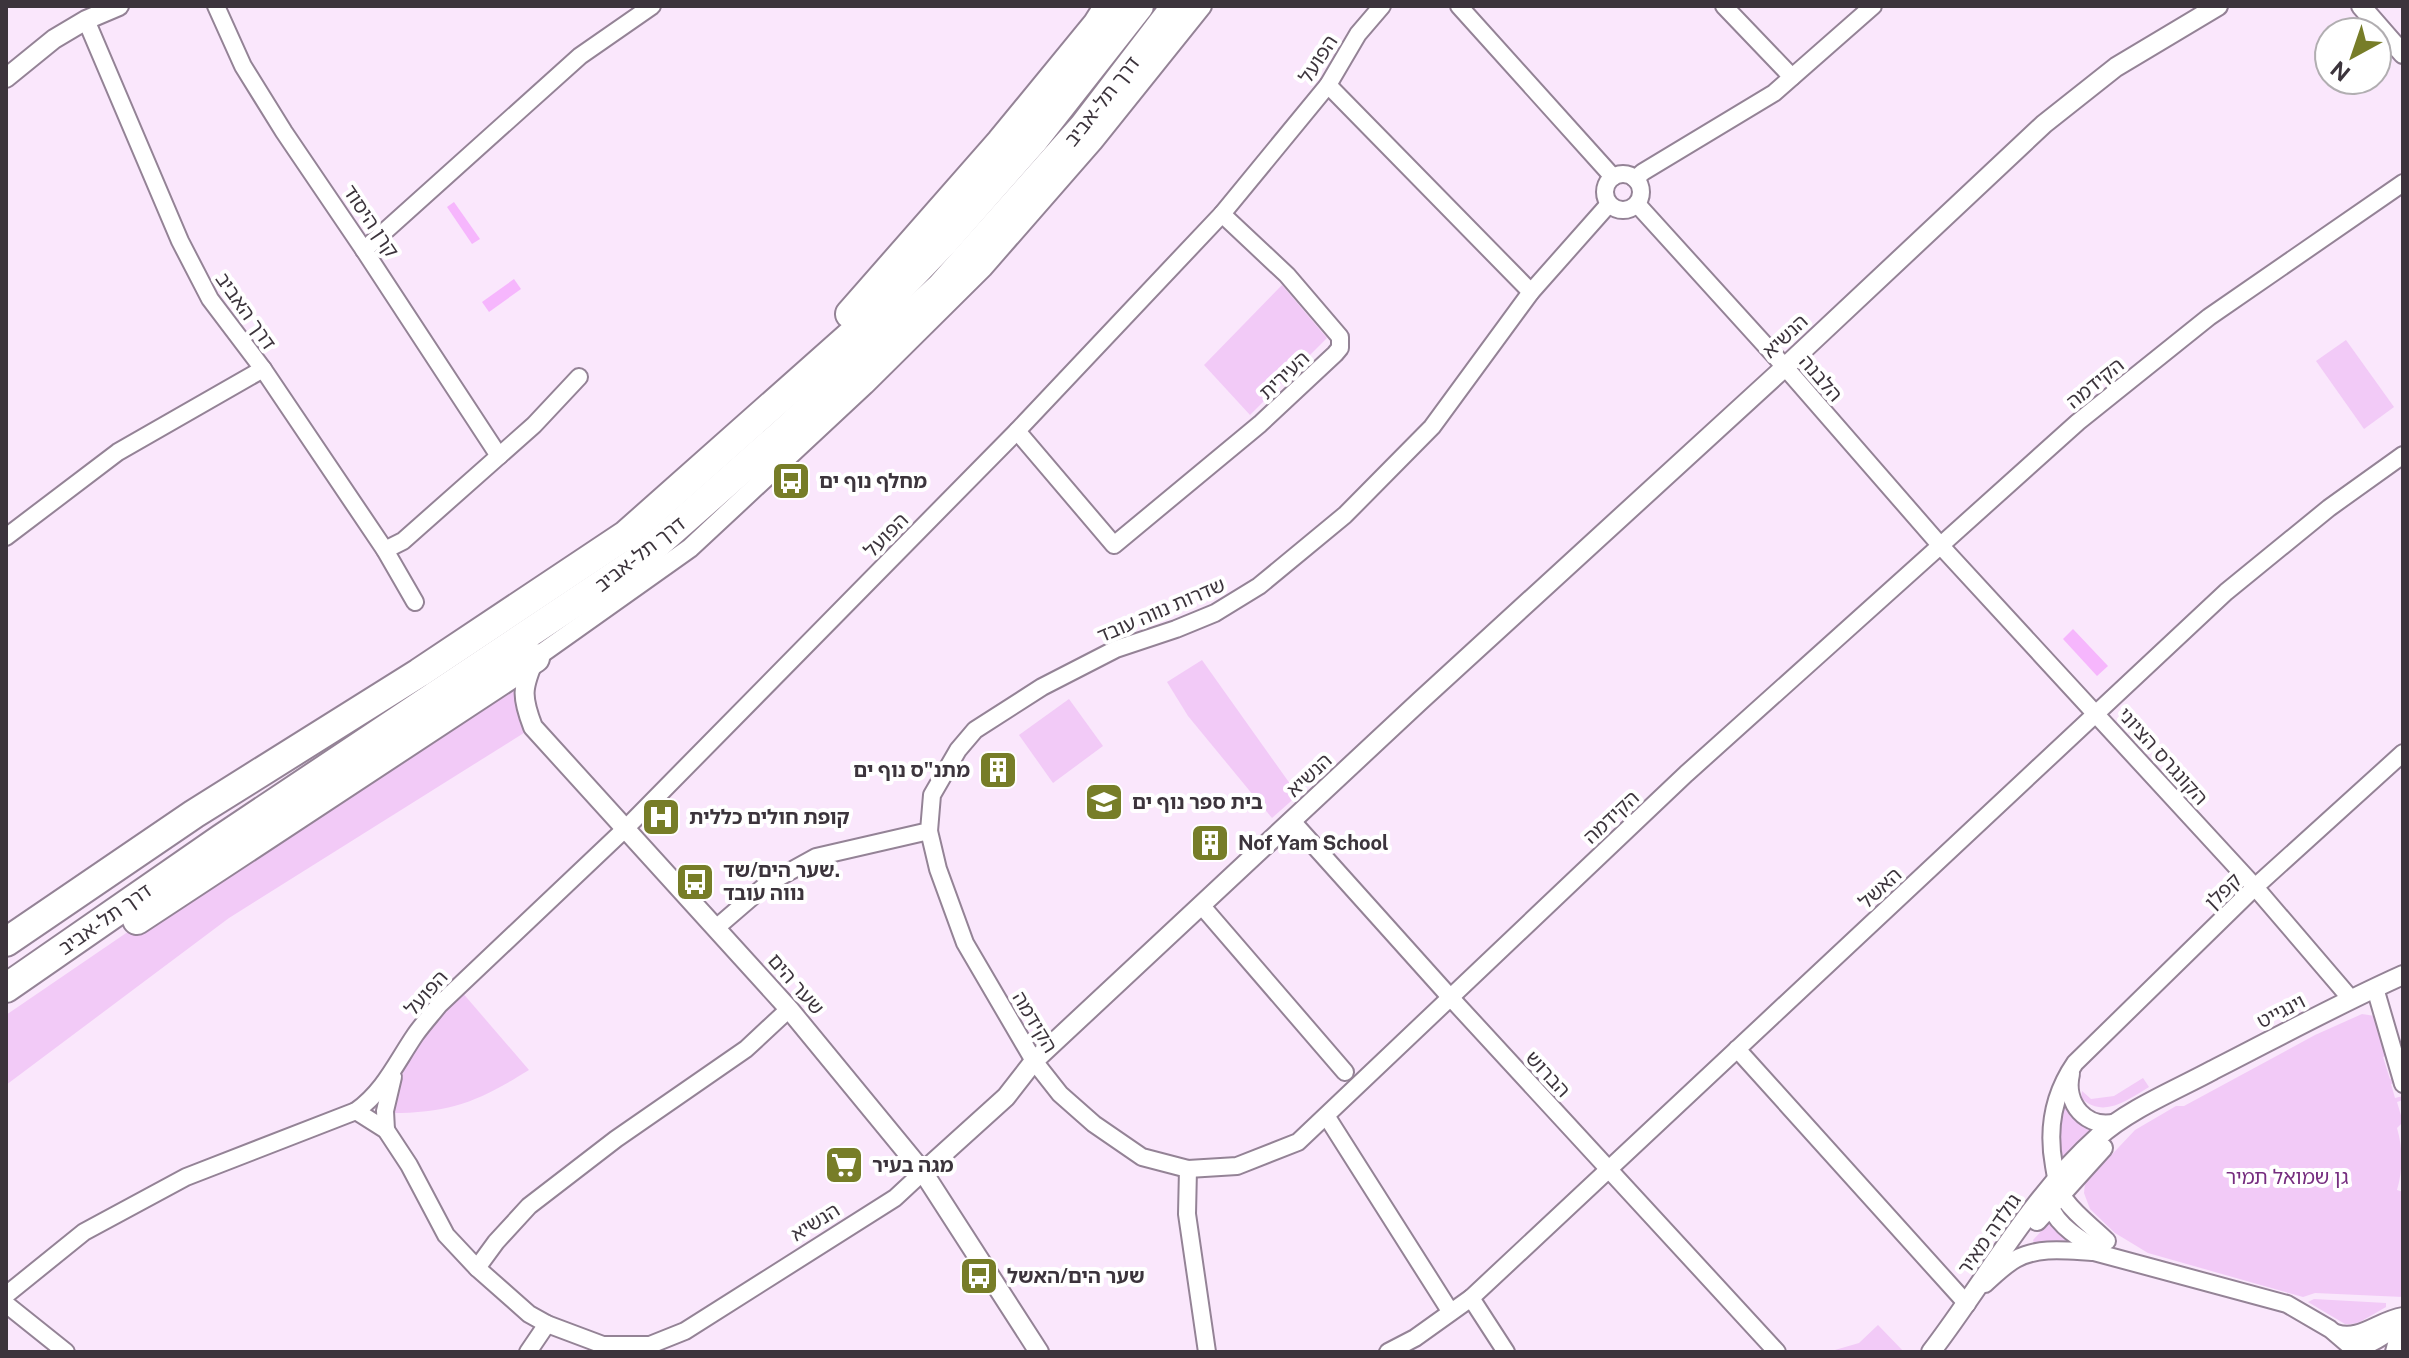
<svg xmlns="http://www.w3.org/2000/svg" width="2409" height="1358" viewBox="0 0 2409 1358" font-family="'Public Sans','Noto Sans Hebrew',sans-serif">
	<rect width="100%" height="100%" fill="#fae7fc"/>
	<g fill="#f2caf7">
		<path d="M1282 285 1327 338 1250 415 1204 365Z"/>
		<path d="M2346 340 2394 407 2364 429 2316 361Z"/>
		<path d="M1202 660 1298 795 1272 818 1188 716 1167 682Z"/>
		<path d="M516 682 518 707 527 731 229 918 6 1085V1015L198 884Z"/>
		<path d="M1069 699 1103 746 1053 783 1019 735Z"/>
		<path d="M461 991 529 1070C479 1101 451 1113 391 1113L400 1079 417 1042Z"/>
		<path d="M2362 1014 2375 1016 2388 1055 2383 1057 2390 1079 2396 1077 2397 1082 2391 1084 2395 1098 2403 1096V1100L2397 1102 2403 1122 2397 1128C2403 1149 2403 1169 2397 1190L2403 1192V1297L2315 1293 2303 1297 2148 1253 2115 1233 2090 1209 2084 1193 2085 1183 2135 1130 2176 1106H2184L2315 1035Z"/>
		<path d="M2143 1078 2149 1087C2127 1100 2104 1119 2081 1098L2082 1091 2091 1099 2114 1096Z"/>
		<path d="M2064 1098 2097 1128 2064 1162 2061 1161 2056 1133Z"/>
		<path d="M2050 1222 2079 1244 2035 1245 2033 1240Z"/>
		<path d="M2314 1299 2386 1303V1307L2358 1323 2351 1324H2345L2308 1302Z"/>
		<path d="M1878 1325 1904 1352H1828L1859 1343Z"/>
	</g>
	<g fill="#f6b6fd">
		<path d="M454 202 480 239 472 244 447 207Z"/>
		<path d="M514 279 521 289 489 312 482 302Z"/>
		<path d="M2073 629 2108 666 2097 676 2063 639Z"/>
	</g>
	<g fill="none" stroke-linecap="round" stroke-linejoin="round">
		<defs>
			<g id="minor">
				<path d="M216 6 243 66 284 132 364 250 499 456"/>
				<path d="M1459 6 1613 177"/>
				<path d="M1724 6 1792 77"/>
				<path d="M86 20 180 241 210 299 263 369 385 550 415 602"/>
				<path d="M1328 85 1531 292"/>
				<circle cx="1623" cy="192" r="18"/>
				<path d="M1635 179 1643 172 1774 93 1873 6"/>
				<path d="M1637 204 1785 367 1940 545 2255 887 2351 999"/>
				<path d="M364 250 580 56 652 6"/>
				<path d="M1017 431 1114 545 1260 424 1335 354 1340 348V337L1287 275 1222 214"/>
				<path d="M6 537 118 452 263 369"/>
				<path d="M385 550 403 541 534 425 579 377"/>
				<path d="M1292 821 1450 997 1777 1352"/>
				<path d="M929 831 938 869 965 943 1034 1061 1060 1094 1094 1124 1142 1157 1188 1169 1237 1166 1298 1142 1686 774 2078 422 2209 317 2403 183"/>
				<path d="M1201 905 1345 1072"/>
				<path d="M716 928 767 884 816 857 929 831 932 795 958 750 975 730 1042 687 1116 649 1176 629 1215 613 1259 586 1345 515 1432 427 1531 292 1609 204"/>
				<path d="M2375 988 2403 1084"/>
				<path d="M1737 1049 1967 1304"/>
				<path d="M2071 1074C2064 1103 2086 1130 2117 1122"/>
				<path d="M356 1111 386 1130 409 1165 446 1235 477 1268 529 1314 547 1324 603 1345H650L685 1331 895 1198 923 1172"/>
				<path d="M1327 1117 1450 1311"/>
				<path d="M386 1130 385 1111 393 1077"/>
				<path d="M1188 1169 1187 1214 1207 1352"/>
				<path d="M2051 1205C2054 1224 2084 1242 2101 1251"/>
				<path d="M2107 1241C2094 1228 2077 1216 2066 1201 2058 1191 2056 1178 2054 1166 2047 1128 2053 1095 2075 1063L2255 887 2403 753"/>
				<path d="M477 1268 496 1242 529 1206 616 1139 746 1049 789 1009"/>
				<path d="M1985 1284C1995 1275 2005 1265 2016 1259 2039 1246 2070 1251 2094 1252L2287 1304 2330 1329 2357 1352"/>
				<path d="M6 1295 84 1232 186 1177 356 1111C384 1091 396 1063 415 1035 422 1025 431 1015 439 1005L626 828 1017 431 1222 214 1328 85 1358 34 1382 6"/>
				<path d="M1471 1298 1506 1352"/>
				<path d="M6 1304 66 1352"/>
				<path d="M2336 1333C2360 1341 2378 1320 2403 1316"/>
				<path d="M2348 1343C2371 1352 2383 1333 2403 1324"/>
				<path d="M528 1352 547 1324"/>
				<path d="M1388 1352 1415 1338 1471 1298 2226 592 2329 508 2403 455"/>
				<path d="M2394 1352 2396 1344 2403 1331"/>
			</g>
			<g id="tertiary">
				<path d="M2361 6 2403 54"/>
				<path d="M6 78 54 39 86 20 119 6"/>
				<path d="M923 1172 1006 1097 1034 1061 1420 701 1785 367 2044 124 2116 67 2218 6"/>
				<path d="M2037 1221 2103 1148"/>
				<path d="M1039 1352 923 1172 789 1009 533 727C521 696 522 688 535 658L690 548 865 385 983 268 1093 142 1202 6"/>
				<path d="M1931 1352C1986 1280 2030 1198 2098 1137 2129 1109 2176 1090 2213 1070 2276 1038 2338 1004 2403 975"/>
			</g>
			<g id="motorway">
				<path d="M850 314 1001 142 1097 25 1109 6"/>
				<path d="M137 920 535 658"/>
				<path d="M6 942 194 814 419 673 626 535 874 315 945 241 1033 141 1139 6"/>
				<path d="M6 988 221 839 640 559 785 431 941 287 1084 126 1176 6"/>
			</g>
		</defs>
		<use href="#minor" stroke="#948396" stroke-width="20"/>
		<use href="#tertiary" stroke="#948396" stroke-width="22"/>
		<use href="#motorway" stroke="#948396" stroke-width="32"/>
		<use href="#minor" stroke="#fff" stroke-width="16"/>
		<use href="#tertiary" stroke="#fff" stroke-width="18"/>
		<use href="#motorway" stroke="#fff" stroke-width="28"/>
	</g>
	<defs>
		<symbol id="bus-square" viewBox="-11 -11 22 22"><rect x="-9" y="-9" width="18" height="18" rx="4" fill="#777d28" stroke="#fff"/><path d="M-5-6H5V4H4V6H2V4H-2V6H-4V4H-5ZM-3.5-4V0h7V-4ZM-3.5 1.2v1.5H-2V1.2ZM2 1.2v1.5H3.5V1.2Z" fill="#fff"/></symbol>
		<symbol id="building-square" viewBox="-11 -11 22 22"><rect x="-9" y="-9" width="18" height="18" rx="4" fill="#777d28" stroke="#fff"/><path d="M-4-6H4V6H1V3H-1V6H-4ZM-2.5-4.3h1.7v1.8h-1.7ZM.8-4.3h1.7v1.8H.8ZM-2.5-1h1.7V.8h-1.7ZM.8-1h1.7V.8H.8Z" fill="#fff"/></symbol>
		<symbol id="school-square" viewBox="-11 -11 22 22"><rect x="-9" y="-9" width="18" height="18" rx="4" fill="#777d28" stroke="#fff"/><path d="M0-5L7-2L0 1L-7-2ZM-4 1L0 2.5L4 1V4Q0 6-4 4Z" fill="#fff"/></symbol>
		<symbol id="hospital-square" viewBox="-11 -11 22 22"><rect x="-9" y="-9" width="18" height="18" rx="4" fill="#777d28" stroke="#fff"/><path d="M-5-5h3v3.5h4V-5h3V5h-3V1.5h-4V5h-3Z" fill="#fff"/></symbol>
		<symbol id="supermarket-square" viewBox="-11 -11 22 22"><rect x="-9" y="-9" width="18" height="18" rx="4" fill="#777d28" stroke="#fff"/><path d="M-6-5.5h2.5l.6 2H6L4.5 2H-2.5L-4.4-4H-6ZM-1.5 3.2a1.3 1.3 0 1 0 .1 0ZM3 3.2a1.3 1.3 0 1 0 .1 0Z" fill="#fff"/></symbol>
	</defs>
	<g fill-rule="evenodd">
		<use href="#bus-square" x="769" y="459" width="44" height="44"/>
		<use href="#building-square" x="976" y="748" width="44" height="44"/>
		<use href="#school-square" x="1082" y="780" width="44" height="44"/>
		<use href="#hospital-square" x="639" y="795" width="44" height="44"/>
		<use href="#building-square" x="1188" y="821" width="44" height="44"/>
		<use href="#bus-square" x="673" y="860" width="44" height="44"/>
		<use href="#supermarket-square" x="822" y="1143" width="44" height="44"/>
		<use href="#bus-square" x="957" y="1254" width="44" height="44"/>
	</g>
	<g text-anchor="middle" stroke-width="8" stroke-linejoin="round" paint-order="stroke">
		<g font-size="20" fill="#3c343c" stroke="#fff">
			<text transform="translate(1318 59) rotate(-57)" y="7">הפועל</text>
			<text transform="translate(1102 101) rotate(-52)" y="7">דרך תל-אביב</text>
			<text transform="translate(371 221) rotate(56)" y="7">קרן היסוד</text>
			<text transform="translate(246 311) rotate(55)" y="7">דרך האביב</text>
			<text transform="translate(1785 336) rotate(-43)" y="7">הנשיא</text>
			<text transform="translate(1284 375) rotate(-43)" y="7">העירית</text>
			<text transform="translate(1821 378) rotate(49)" y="7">הלבנה</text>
			<text transform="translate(2095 383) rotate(-39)" y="7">הקידמה</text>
			<text transform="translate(886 535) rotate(-45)" y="7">הפועל</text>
			<text transform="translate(640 554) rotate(-38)" y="7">דרך תל-אביב</text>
			<text transform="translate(1161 610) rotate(-23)" y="7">שדרות נווה עובד</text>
			<text transform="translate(2163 756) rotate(48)" y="7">הקונגרס הציוני</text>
			<text transform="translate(1309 775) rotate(-43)" y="7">הנשיא</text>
			<text transform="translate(1611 817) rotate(-43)" y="7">הקידמה</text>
			<text transform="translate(1880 888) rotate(-43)" y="7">האשל</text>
			<text transform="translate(2223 891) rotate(-44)" y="7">קפלן</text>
			<text transform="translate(105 919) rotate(-35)" y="7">דרך תל-אביב</text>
			<text transform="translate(796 984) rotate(49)" y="7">שער הים</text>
			<text transform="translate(426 993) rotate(-48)" y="7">הפועל</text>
			<text transform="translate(2281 1011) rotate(-27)" y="7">וינגייט</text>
			<text transform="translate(1035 1022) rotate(59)" y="7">הקידמה</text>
			<text transform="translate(1548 1074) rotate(47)" y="7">הברוש</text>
			<text transform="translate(815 1222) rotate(-32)" y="7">הנשיא</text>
			<text transform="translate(1989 1234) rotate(-55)" y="7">גולדה מאיר</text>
		</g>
		<g font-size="20" font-weight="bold" fill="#3c343c" stroke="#fff" text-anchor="start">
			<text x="819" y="488">מחלף נוף ים</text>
			<text x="970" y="777" text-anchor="end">מתנ"ס נוף ים</text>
			<text x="1132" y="809">בית ספר נוף ים</text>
			<text x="689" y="824">קופת חולים כללית</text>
			<text x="1238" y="850">Nof Yam School</text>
			<text x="723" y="877">שער הים/שד.<tspan x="723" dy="23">נווה עובד</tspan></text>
			<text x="872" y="1172">מגה בעיר</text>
			<text x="1007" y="1283">שער הים/האשל</text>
		</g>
		<g font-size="20" fill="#762d7f" stroke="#fff">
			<text x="2287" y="1184">גן שמואל תמיר</text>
		</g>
	</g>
	<rect width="2409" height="1358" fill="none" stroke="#3c343c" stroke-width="16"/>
	<g transform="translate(2353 56) rotate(220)"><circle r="38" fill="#ffffff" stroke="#b1aeb1" stroke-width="2"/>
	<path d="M0-6L14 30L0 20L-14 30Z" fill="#777d28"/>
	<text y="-12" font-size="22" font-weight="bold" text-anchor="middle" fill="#3c343c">N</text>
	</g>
</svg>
